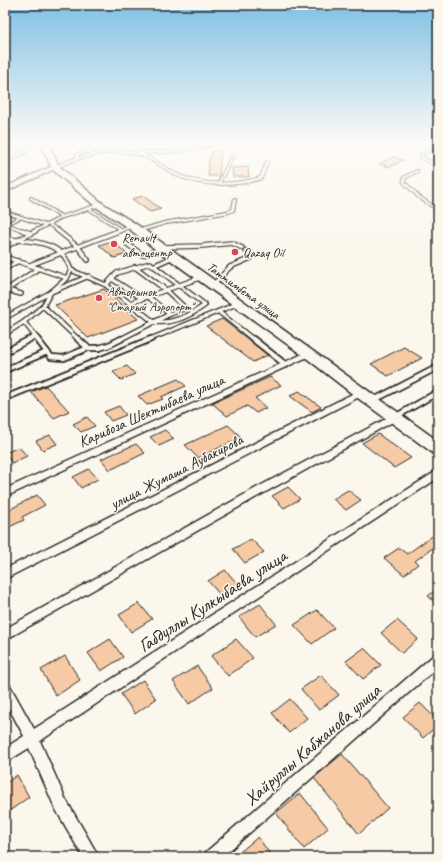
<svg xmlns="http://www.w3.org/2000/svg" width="443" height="862" viewBox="0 0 443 862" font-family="Caveat,sans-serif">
	<rect width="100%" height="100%" fill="#fbf7ec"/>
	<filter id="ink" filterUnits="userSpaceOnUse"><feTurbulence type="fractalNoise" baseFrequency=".025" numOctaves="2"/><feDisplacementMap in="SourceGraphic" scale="8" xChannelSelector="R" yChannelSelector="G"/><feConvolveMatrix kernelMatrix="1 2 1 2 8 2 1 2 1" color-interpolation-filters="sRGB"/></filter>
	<g filter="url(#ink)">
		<g fill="#f5caa4" stroke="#2b2b2b">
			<path d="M212 151H221L219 176H208L209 158H211Z"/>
			<path d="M393 157 403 160 390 167 379 164Z"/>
			<path d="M248 167 249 177H233L232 168Z"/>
			<path d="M143 196 161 209 150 212 132 199Z"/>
			<path d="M112 241 127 254 114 258 99 245Z"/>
			<path d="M104 289 138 319 88 338 55 305Z"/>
			<path d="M222 319 240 333 268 355 253 362 206 326Z"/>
			<path d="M404 347 422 358 388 376 371 364Z"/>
			<path d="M127 366 135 374 121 380 113 372Z"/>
			<path d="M270 377 281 385 255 398 266 408 256 413 247 406 227 416 212 403Z"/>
			<path d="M178 379 186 386 161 397 163 399 147 405 138 396Z"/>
			<path d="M46 386 69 411 54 418 31 392Z"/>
			<path d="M299 391 321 407 312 412 290 396Z"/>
			<path d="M119 406 126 415 111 421 104 412Z"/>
			<path d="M87 417 95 426 81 432 73 424Z"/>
			<path d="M228 425 241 437 198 458 185 445Z"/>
			<path d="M165 430 174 439 159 446 150 437Z"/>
			<path d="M378 434 411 458 394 468 362 443Z"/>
			<path d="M50 435 57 444 43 450 36 441Z"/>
			<path d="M136 444 145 453 110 470 101 459Z"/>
			<path d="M19 447 27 456 12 463 5 453Z"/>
			<path d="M89 469 98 479 81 488 73 477Z"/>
			<path d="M288 487 300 499 284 508 272 496Z"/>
			<path d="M348 490 361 500 346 510 333 499Z"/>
			<path d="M37 495 45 505 22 517 24 520 5 529V512Z"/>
			<path d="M438 532V544L415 561 418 564 404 575 384 558 399 548 407 554Z"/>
			<path d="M251 539 264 552 245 563 233 549Z"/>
			<path d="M225 570 239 585 222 597 208 581Z"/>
			<path d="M438 588V605L428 596Z"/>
			<path d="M139 603 152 619 131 632 119 615Z"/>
			<path d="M260 604 276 624 255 637 239 617Z"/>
			<path d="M317 610 334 628 312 644 294 625Z"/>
			<path d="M397 620 418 639 402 653 381 633Z"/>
			<path d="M110 639 123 657 101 671 88 653Z"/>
			<path d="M236 639 253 658 228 676 211 656Z"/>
			<path d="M364 648 381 665 363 679 346 661Z"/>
			<path d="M65 656 80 680 56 696 41 670Z"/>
			<path d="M197 666 213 688 189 704 173 681Z"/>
			<path d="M321 675 339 695 319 710 301 689Z"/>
			<path d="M143 680 156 699 135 714 121 694Z"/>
			<path d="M290 699 307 718 289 733 272 713Z"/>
			<path d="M420 703 438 721V725L423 738 403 717Z"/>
			<path d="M342 754 388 808 359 834 314 778Z"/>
			<path d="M17 775 29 797 5 814V784Z"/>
			<path d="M300 793 328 828 304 849 276 813Z"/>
			<path d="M258 837 272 857H234Z"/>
		</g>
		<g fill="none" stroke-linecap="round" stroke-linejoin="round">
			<defs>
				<g id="service-far2">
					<path d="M5 145 28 144"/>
					<path d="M438 147 427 150 421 155 423 159 438 165"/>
					<path d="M100 153 114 144"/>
					<path d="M138 153 182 151 214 144"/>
					<path d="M77 158V155L88 146 86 144"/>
					<path d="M5 162 23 154 24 151 19 145"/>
					<path d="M55 167C79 157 109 147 136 153 152 157 164 169 179 176 203 186 237 186 261 178L267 162"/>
					<path d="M417 171 404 178V182L419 197 438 210"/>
					<path d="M219 183 232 156"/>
					<path d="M31 198 62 217"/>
					<path d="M88 208 121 230"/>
					<path d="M5 212 45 225"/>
					<path d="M5 224 25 231"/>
					<path d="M49 224 58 231"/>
					<path d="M5 225 21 217"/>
					<path d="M35 231 62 217 99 205"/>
					<path d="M119 231 132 226"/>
					<path d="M138 231 165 223 228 212 233 210 235 199"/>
				</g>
				<g id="service-far1">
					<path d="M22 230 30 233"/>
					<path d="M57 230 78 247 88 260"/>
					<path d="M138 231 141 230"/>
					<path d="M5 239C24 241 51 240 64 256 67 260 69 265 71 270L67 278 51 292 43 306 24 322 5 334"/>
					<path d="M127 244 143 255 162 249"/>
					<path d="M5 247 37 230"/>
					<path d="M163 247 202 246 232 243 242 248"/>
					<path d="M5 257 67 278"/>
					<path d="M30 265 121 230"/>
					<path d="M153 266 173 257"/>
					<path d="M135 267 166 290 184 307 183 309 170 314"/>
					<path d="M5 269 18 261"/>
					<path d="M71 270 106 285 154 322 119 340"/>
					<path d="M112 279 143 299"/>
					<path d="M106 285 117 273 150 263 205 305C190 316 173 324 154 322L170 314 148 297"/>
					<path d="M213 285 230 267 251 258 252 255 246 251"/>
					<path d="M7 290 21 294"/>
					<path d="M5 291 39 268"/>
					<path d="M130 303 202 277"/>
					<path d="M43 306 79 340"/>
					<path d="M219 312 254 340"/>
					<path d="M5 318 51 292 89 276"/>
					<path d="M24 322 38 340"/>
					<path d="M28 340 35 336"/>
					<path d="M148 340 239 303"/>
				</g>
				<g id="service">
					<path d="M37 339 47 352"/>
					<path d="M78 339 88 348"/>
					<path d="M253 339 286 365"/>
					<path d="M5 352 30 339"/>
					<path d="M5 370 47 352 51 357 64 358 88 348H99L109 345 121 339"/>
					<path d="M5 398 151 339"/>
					<path d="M374 400 438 367"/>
					<path d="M397 416 438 392"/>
				</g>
				<g id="minor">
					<path d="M307 352H313L314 354 5 497V489Z"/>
					<path d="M360 390 363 391 364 393 363 395 5 579V569Z"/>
					<path d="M395 414 399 417 398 419 262 494 5 640V629L256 488Z"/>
					<path d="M438 470V478L40 741 65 798 99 857H83L55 808 29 748 5 763V748L24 736 5 701V682L9 684 34 729Z"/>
					<path d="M438 653V667L222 857H203L206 852 434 655Z"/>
				</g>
				<path id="tertiary" d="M55 165 57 166V168L5 192V187Z"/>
				<path id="primary" d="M41 144H49L59 166 102 203 136 224 438 441V454L433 453 355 396 305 357 155 249 128 228 96 207 52 169Z"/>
			</defs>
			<use href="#service-far2" stroke="#2b2b2b" stroke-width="4.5"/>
			<use href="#service-far1" stroke="#2b2b2b" stroke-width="6"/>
			<use href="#service" stroke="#2b2b2b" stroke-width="8"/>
			<use href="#minor" stroke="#2b2b2b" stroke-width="3"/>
			<use href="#tertiary" stroke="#2b2b2b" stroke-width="3"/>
			<use href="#primary" stroke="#2b2b2b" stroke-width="3"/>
			<use href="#service-far2" stroke="#fbf7ec" stroke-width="2.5"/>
			<use href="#service-far1" stroke="#fbf7ec" stroke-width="3.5"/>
			<use href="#service" stroke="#fbf7ec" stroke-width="4.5"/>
			<use href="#minor" fill="#fbf7ec" fill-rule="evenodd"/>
			<use href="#tertiary" fill="#fbf7ec" fill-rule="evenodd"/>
			<use href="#primary" fill="#fbf7ec" fill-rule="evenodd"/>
		</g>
	</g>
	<linearGradient id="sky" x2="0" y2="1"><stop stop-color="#7fc0e4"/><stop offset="0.54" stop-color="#fdfbf6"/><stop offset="1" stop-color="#fdfbf6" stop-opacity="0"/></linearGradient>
	<rect width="443" height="265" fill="url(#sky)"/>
	<g fill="#d1495b" stroke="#fbf7ec" stroke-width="1.5">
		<circle cx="114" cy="244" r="4"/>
		<circle cx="235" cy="252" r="4"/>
		<circle cx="99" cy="298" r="4"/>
	</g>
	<g text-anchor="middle" stroke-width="3" stroke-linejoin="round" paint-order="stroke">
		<g font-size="13" fill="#2b2b2b" stroke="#fbf7ec" text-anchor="start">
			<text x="122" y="242">Renault<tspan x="122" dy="15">автоцентр</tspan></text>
			<text x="243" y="257">Qazaq Oil</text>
			<text x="107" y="296">Авторынок<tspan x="107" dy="15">"Старый Аэропорт"</tspan></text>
		</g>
		<g font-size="13" fill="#2b2b2b" stroke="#fbf7ec">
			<text transform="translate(244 290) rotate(36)" y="5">Таттимбета улица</text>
		</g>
		<g font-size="16" fill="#2b2b2b" stroke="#fbf7ec">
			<text transform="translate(151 410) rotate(-24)" y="6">Карибоза Шектыбаева улица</text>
			<text transform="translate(176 471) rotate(-27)" y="6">улица Жумаша Аубакирова</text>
		</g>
		<g font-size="19" fill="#2b2b2b" stroke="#fbf7ec">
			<text transform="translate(212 600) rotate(-33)" y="7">Габдуллы Кулкыбаева улица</text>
			<text transform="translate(312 744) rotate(-41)" y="7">Хайруллы Кабжанова улица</text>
		</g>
	</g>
	<rect width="443" height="862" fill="none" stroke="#fbf7ec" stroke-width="20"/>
	<rect x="10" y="10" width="423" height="842" fill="none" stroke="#2b2b2b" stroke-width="1.5" filter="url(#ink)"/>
</svg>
